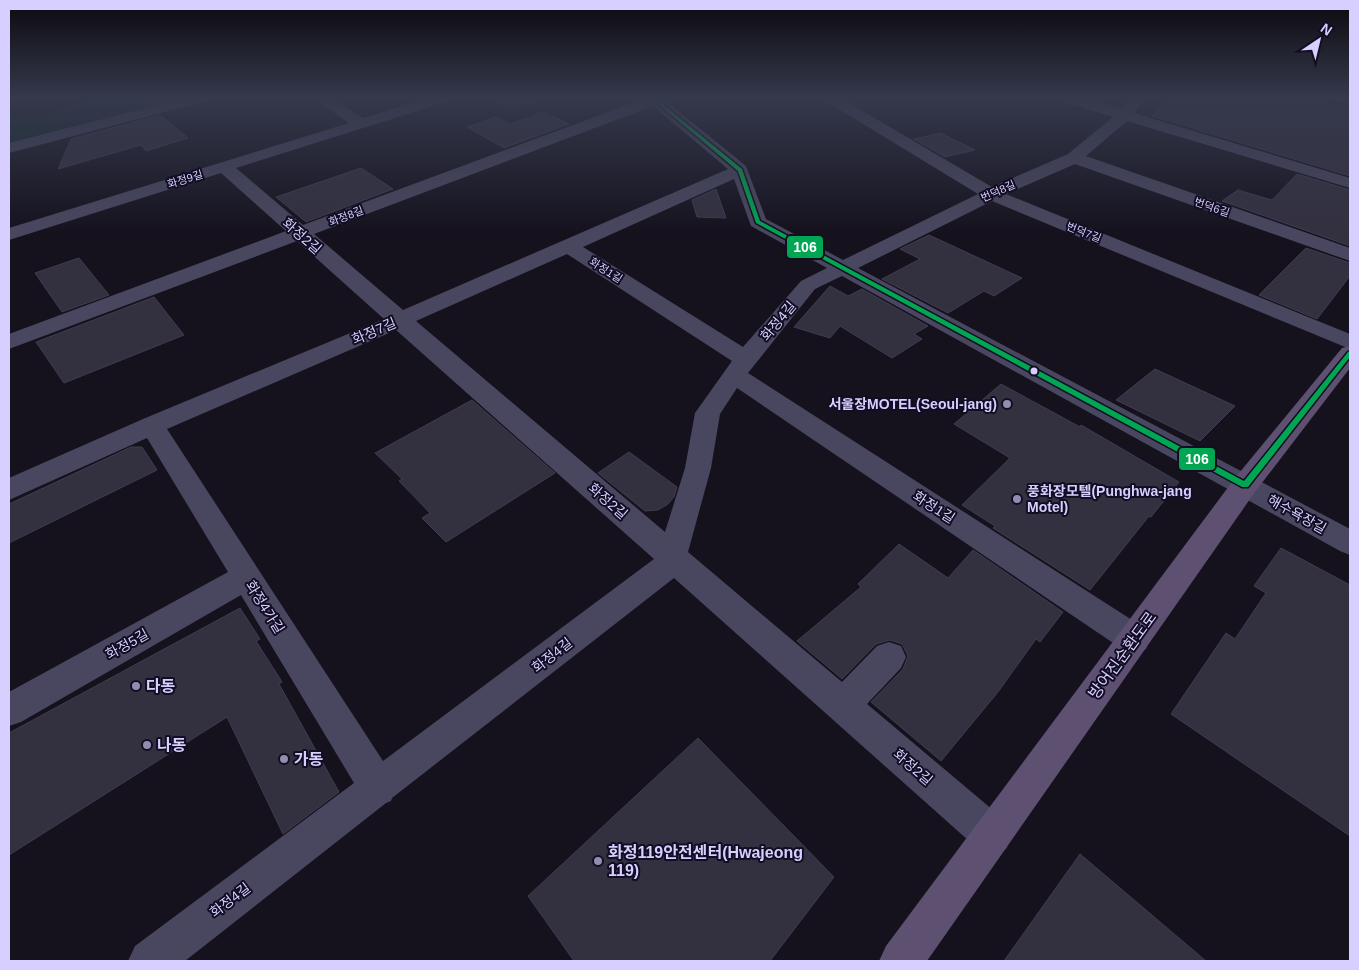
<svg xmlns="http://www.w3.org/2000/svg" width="1359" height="970" viewBox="0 0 1359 970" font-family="Arial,'Noto Sans KR',sans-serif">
	<rect width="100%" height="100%" fill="#15121e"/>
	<g fill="#11282b">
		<path d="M101 97H184L9 143V113L31 118Z"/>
		<path d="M482 97H551L510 112Z"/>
	</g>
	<g fill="#333040" stroke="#413c51">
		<path d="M1170 97H1304L1350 109V176L1152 116Z"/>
		<path d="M544 112 569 124 504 148 467 127 496 117 509 124Z"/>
		<path d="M160 115 188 138 146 151 141 145 58 169 71 139Z"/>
		<path d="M941 133 975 150 945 157 914 139Z"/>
		<path d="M361 168 393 189 306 222 276 197Z"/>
		<path d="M1297 174 1350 190V246L1222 201 1238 190 1272 200Z"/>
		<path d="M716 189 726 218 697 217 692 200Z"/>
		<path d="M929 235 1022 278 994 296 984 291 948 313 882 279 920 259 900 249Z"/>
		<path d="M1306 248 1350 263V276L1317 319 1259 295Z"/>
		<path d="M79 258 109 295 62 312 35 273Z"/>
		<path d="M830 286 848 296 862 289 928 326 914 334 922 339 892 358 840 326 830 338 794 327Z"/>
		<path d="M154 297 184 335 64 383 36 342Z"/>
		<path d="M1155 369 1235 406 1200 441 1116 400Z"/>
		<path d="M1001 384 1080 427 1081 425 1179 482 1151 517 1149 516 1090 590 993 528 995 526 962 505 1010 458 954 424Z"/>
		<path d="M472 400 555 473 446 542 422 518 430 513 399 481 402 479 375 453Z"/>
		<path d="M131 447H142L157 470 9 543V504Z"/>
		<path d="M629 452 677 487 674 497 668 504 658 510 645 511 598 473Z"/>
		<path d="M899 544 948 578 973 550 1063 612 1040 642 1036 639 998 692 941 761 871 702 903 669 908 656 902 644 890 640 876 644 842 679 797 641 861 587 858 584Z"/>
		<path d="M1281 548 1350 585V836L1171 714 1226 633 1235 639 1266 593 1254 586Z"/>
		<path d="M240 608 260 639 256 641 282 682 279 684 339 792 283 834 227 717 9 855V733Z"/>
		<path d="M698 738 834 877 770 961H574L528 896Z"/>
		<path d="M1080 854 1206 961H1004Z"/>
	</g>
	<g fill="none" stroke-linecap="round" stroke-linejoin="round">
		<g fill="#49475f" fill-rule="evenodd">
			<path d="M188 97H212L210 100 9 153V143Z"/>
			<path d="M312 97H329L363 118 432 97H454L452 100 236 168 303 225 646 98 645 97H670L666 101 746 166 766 219 843 260 978 194 824 100 822 97H839L992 187 1068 154 1113 117 1059 100 1057 97H1080L1121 109 1132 97H1147L1134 113 1350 178V188L1127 121 1086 156 1350 248V261L1075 164 1006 194 1350 334V349L992 201 858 268 1350 529V555L1340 551 842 276 815 289 748 373 1146 629 1150 639 1146 649 1134 653 1122 649 737 388 720 414 711 468 688 552 842 682 877 646 889 642 901 646 906 657 901 668 867 704 1006 821 1012 835 1006 849 992 855 978 849 674 578 392 798 391 801 386 803 185 961H128L135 946 354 783 241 595 21 722 9 726V692L228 572 147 438 9 500V478L143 419 384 319 297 241 9 349V334L286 231 221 173 9 240V228L349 123ZM653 106 728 169 403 310 314 234ZM734 179 751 226 827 268 801 281 743 347 583 247ZM567 254 732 361 695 413 685 468 665 532 416 321ZM396 330 654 559 383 761 167 429Z"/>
			<path d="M1331 97H1350V104L1333 100Z"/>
		</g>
		<path fill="#5d5070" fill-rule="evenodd" d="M1350 346V368L1255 492 927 961H879L886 946 1235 478 1342 348Z"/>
		<defs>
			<path id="bus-1" d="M650 97H654L742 169 760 221 1244 481 1348 352 1350 351V357L1248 487H1242L756 223 738 171Z"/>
		</defs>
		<use href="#bus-1" stroke="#120d23" stroke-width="3"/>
		<use href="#bus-1" fill="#00a651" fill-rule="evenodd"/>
	</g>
	<linearGradient id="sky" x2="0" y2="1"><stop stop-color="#0c0a10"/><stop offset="0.42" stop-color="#35394c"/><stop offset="1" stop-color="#35394c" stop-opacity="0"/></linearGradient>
	<rect width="1359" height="233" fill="url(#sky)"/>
	<circle fill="#d6cfff" stroke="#120d23" stroke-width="2" cx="1034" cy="371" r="4.5"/>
	<g fill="#928db0" stroke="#120d23" stroke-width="2">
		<circle cx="1007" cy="404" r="5"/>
		<circle cx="1017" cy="499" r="5"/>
		<circle cx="136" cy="686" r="5"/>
		<circle cx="147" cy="745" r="5"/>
		<circle cx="284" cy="759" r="5"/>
		<circle cx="598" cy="861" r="5"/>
	</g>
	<g text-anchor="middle" stroke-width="4" stroke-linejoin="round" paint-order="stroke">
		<g font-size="11" fill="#d6cfff" stroke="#120d23">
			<text transform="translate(185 179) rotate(-17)" y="4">화정9길</text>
			<text transform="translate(998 191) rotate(-24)" y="4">번덕8길</text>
			<text transform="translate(1212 207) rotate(19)" y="4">번덕6길</text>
			<text transform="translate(346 216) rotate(-21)" y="4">화정8길</text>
			<text transform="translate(1084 232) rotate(22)" y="4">번덕7길</text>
			<text transform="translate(606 270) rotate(33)" y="4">화정1길</text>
		</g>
		<g font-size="14" fill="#d6cfff" stroke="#120d23">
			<text transform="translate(302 236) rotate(41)" y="5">화정2길</text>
			<text transform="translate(778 321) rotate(-50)" y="5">화정4길</text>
			<text transform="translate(374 331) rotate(-23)" y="5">화정7길</text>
			<text transform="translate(608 501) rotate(41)" y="5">화정2길</text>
			<text transform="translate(934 507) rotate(33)" y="5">화정1길</text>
			<text transform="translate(1297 514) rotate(29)" y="5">해수욕장길</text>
			<text transform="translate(265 607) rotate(58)" y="5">화정4가길</text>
			<text transform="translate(127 644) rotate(-29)" y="5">화정5길</text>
			<text transform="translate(552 655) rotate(-38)" y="5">화정4길</text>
			<text transform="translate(913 767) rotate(41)" y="5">화정2길</text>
			<text transform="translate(230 900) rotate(-37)" y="5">화정4길</text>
		</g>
		<g font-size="14" font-weight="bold" fill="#d6cfff" stroke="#120d23" text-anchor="end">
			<text x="997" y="409">서울장MOTEL(Seoul-jang)</text>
			<text x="1027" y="496" text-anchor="start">풍화장모텔(Punghwa-jang<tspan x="1027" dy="16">Motel)</tspan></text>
		</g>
		<g font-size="16" fill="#d6cfff" stroke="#120d23">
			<text transform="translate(1122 655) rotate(-54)" y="6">방어진순환도로</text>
		</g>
		<g font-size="16" font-weight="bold" fill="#d6cfff" stroke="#120d23" text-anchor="start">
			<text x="146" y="692">다동</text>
			<text x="157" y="751">나동</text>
			<text x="294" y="765">가동</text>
			<text x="608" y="858">화정119안전센터(Hwajeong<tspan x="608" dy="18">119)</tspan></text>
		</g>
	</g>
	<g stroke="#120d23" stroke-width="2">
		<rect x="786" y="235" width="38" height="24" rx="5" fill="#00a651"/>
		<rect x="1178" y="447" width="38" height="24" rx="5" fill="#00a651"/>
	</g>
	<g font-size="14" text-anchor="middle" font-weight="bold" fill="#fff">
		<text x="805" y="252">106</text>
		<text x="1197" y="464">106</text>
	</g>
	<rect width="1359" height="970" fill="none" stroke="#d6cfff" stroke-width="20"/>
	<g transform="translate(1319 40) rotate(35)" stroke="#120d23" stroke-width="4" paint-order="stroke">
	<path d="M0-4L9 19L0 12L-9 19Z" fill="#d6cfff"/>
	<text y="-8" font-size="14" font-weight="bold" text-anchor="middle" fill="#d6cfff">N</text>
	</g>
</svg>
